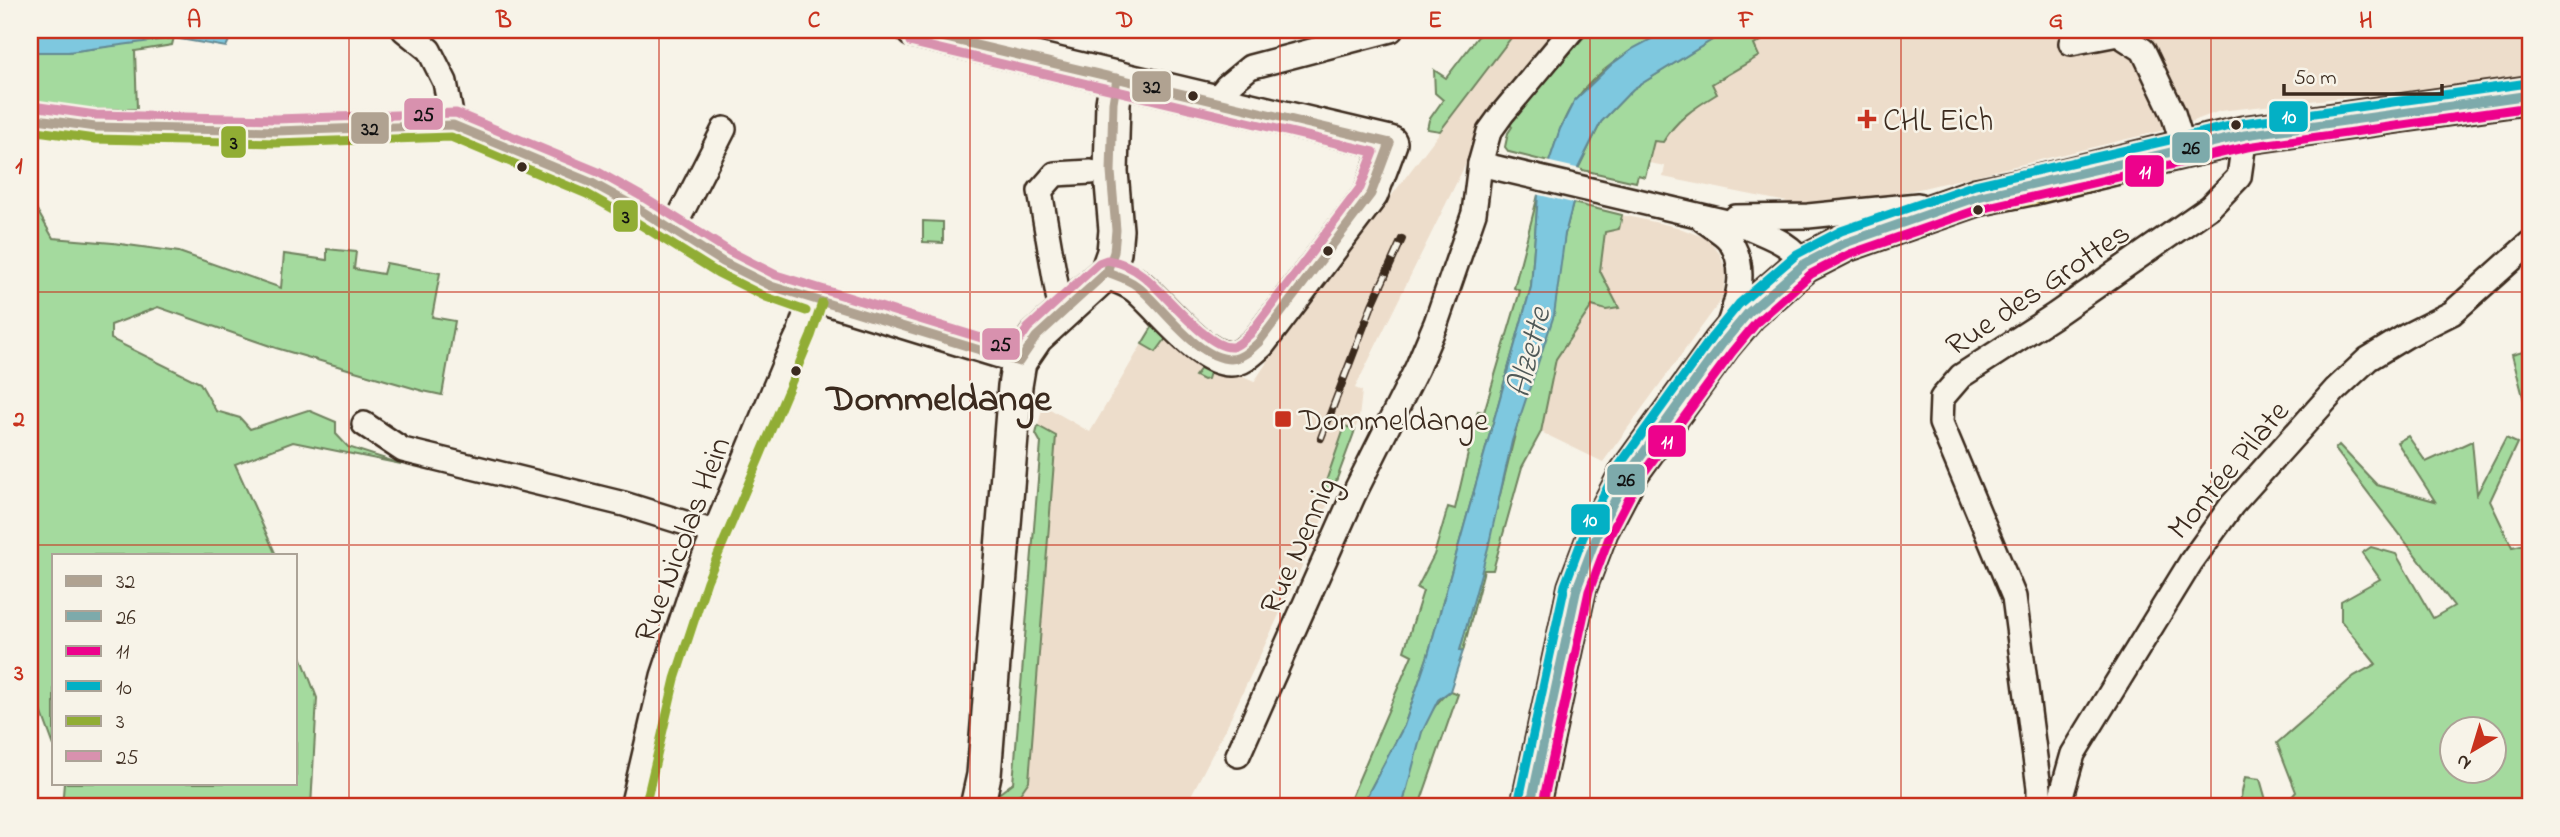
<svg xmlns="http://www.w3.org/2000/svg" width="2560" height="837" viewBox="0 0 2560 837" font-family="'Indie Flower',sans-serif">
	<rect width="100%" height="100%" fill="#f7f3e8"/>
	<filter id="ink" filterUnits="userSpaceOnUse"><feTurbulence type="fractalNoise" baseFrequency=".0143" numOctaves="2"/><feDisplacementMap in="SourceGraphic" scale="14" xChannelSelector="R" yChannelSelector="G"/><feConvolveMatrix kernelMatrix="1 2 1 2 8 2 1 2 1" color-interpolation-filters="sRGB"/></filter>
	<g filter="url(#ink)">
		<g fill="#edddcb">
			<path d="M1517 30H1562L1477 141 1355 388 1362 391 1359 418 1355 430 1346 426 1323 490 1332 492 1316 536 1226 728 1185 807H995L996 803 1020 794 1029 781 1056 436 1038 426 1043 405 1090 432 1142 344 1156 352 1167 337 1211 369 1241 376 1254 382 1275 350Z"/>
			<path d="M1781 30H2530V79L2420 94 2337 98 2220 111 2177 127 1919 189 1841 204 1807 206 1663 177 1665 166 1649 163 1654 141 1663 142 1673 125 1687 113 1717 95 1712 84 1759 57 1753 45Z"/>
			<path d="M1622 215 1677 227 1708 239 1720 254 1726 272 1722 299 1603 462 1541 432 1556 359 1593 306 1619 308 1600 271 1605 231 1619 229Z"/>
		</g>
		<g fill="#a4da9e" stroke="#70825e" stroke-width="2" fill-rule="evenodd">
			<path d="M1483 30H1517L1440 131 1427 129 1429 120 1443 100 1435 93 1434 70 1446 78Z"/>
			<path d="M1590 30H1668C1634 48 1597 69 1574 102 1562 120 1556 142 1549 162L1509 152 1505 147 1508 133 1512 127 1508 123Z"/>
			<path d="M1728 30H1781L1754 45 1759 56 1712 84 1717 94C1694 108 1677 119 1663 142L1654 141 1645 177 1638 175 1636 182 1578 169 1601 122 1633 89Z"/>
			<path d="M174 37 172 45 135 51 137 109H83L30 100V52H68Z"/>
			<path d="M1538 195 1531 287 1428 655 1404 726 1361 807H1347L1412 655 1404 651 1423 591 1417 588 1434 555 1448 507 1455 509 1478 411 1484 412 1520 291 1514 288Z"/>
			<path d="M30 198 53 238 113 243 179 252 281 288 284 254 327 260V249L356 252 354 269 383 274 386 263 440 273 432 317 455 321 442 395 423 391 276 348 158 307 111 325V339L200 383 216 411 240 418 250 429 308 410 336 422V434L348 447 401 464 293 442 235 464 276 555H54V746L30 680Z"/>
			<path d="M1573 203 1622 215 1619 229 1605 232 1600 271 1619 308 1606 310 1592 306 1556 359 1541 432 1522 467 1493 570H1484L1463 651 1460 650C1500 502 1534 352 1573 203Z"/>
			<path d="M923 221 943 222V243L923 242Z"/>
			<path d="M1157 319 1211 369 1208 379 1203 380 1195 376 1202 367 1167 337 1156 352 1142 344Z"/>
			<path d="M2530 350V423L2512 355Z"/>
			<path d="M1038 426 1056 436 1029 781 1020 794 996 803 997 795 1013 783 1041 443 1036 434Z"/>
			<path d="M1345 426 1355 430 1332 492 1323 490Z"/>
			<path d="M2408 436 2426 462 2472 441 2477 494 2506 438 2517 443 2490 501 2512 547 2530 543V807H2283L2296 792 2277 743 2354 676 2376 664 2341 621V601L2380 579 2362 553 2371 547 2396 554 2433 618 2454 606 2335 449 2339 445 2377 485 2435 501 2397 442ZM2452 728H2494V770H2452Z"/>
			<path d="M296 643 317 698 311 807H62L64 783H296Z"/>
			<path d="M1450 691 1458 694 1419 806 1402 807C1412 770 1417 715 1450 691Z"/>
			<path d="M2245 777 2260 779 2268 807H2239Z"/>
		</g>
		<g fill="#7ec8df" stroke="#638992" stroke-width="2">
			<path d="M30 30H234L226 47 174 38 68 52H30Z"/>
			<path d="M1668 30H1728L1633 89 1601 122 1578 168 1573 203 1565 234 1554 315 1512 441 1488 548 1460 650 1463 651 1450 691 1438 700 1422 732 1402 807H1361L1404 726 1428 655 1531 287 1538 195 1560 129 1574 101 1612 64 1634 48Z"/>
		</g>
		<path fill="#f7f3e8" d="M1546 161 1581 169 1577 204 1535 194Z"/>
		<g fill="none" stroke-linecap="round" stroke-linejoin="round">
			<defs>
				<g id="street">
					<path d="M404 30 429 50 445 82 453 125"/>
					<path d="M2071 43 2118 34 2143 50 2173 113 2184 149"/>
					<path d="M1215 101 1227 86 1250 67 1391 30"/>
					<path d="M30 118 95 127 276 131 453 125 592 183 634 206 723 262 771 286 1019 362"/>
					<path d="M1480 164 1748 227C1770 237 1791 243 1804 264"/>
					<path d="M1736 217 1808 216 1918 205"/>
					<path d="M1703 220C1711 226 1724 233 1730 241 1748 268 1738 298 1728 327"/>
					<path d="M672 231 724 129"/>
					<path d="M1061 313 1040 191 1055 174 1091 172"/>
					<path d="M364 424 403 450 624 504 714 532"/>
					<path d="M1238 755 1353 496 1417 368 1436 323 1474 213 1480 164 1489 132 1502 114 1572 30"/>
					<path d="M632 807 663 676 696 577 784 365 800 331 810 299"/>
					<path d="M2039 807V788L2014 597 1941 423 1942 398 1961 376 2055 315 2210 207 2239 177 2245 135"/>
					<path d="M2058 807 2073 754 2191 562 2232 505 2335 390 2368 359 2406 336 2452 313 2530 243"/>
				</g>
				<g id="secondary">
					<path d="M913 30 1390 143 1371 194 1259 342C1251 349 1242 359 1231 359 1200 360 1160 304 1137 286 1128 279 1117 276 1107 272"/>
					<path d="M977 807 984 775 1015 386 1019 362 1036 337 1107 272 1114 252 1116 230 1111 172 1113 103 1117 78"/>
				</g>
				<path id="primary" d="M1530 807 1577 588 1599 530 1629 473 1722 344 1748 313 1804 264 1845 243 1977 197 2031 186 2184 149 2245 135 2530 95"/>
			</defs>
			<use href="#street" stroke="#3b2a1e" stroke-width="28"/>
			<use href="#secondary" stroke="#3b2a1e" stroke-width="38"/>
			<use href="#primary" stroke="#3b2a1e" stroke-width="42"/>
			<use href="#street" stroke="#f7f3e8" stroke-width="23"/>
			<use href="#secondary" stroke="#f7f3e8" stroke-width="33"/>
			<use href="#primary" stroke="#f8e281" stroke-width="37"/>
			<defs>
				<path id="rail" d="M1321 438 1372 305 1402 239"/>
			</defs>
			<use href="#rail" stroke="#3b2a1e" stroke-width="8"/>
			<use href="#rail" stroke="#f7f3e8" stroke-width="5" stroke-dasharray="16" stroke-linecap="butt"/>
			<defs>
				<g id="bus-1">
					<path d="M913 30 1390 143"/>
					<path d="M30 118 95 127 276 131 453 125 592 183 634 206 723 262 771 286 1019 362 1036 337 1107 272 1114 252 1116 230 1111 172 1113 103 1117 78"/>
					<path d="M1107 272C1117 276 1128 279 1137 286 1163 306 1196 359 1231 359 1242 359 1251 349 1259 342L1371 194 1390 143"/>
				</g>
				<path id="bus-2" d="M1530 807 1577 588 1599 530 1629 473 1722 344 1748 313 1804 264 1845 243 1977 197 2245 135 2530 95"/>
				<path id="bus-3" d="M1542 807 1589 591 1610 535 1639 479 1732 352 1757 322 1811 274 1850 254 1980 209 2247 147 2530 107"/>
				<path id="bus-4" d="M1518 804 1565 585 1588 524 1619 466 1712 337 1739 304 1797 254 1841 231 1975 185 2243 123 2528 83"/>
				<g id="bus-5">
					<path d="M30 130 95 139 276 143 451 137 587 194 628 217 718 273 766 297 806 311"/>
					<path d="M645 807 675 679 707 581 811 336 822 303"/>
				</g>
				<path id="bus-6" d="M32 106 96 115 276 119 456 113 598 172 641 196 729 251 776 275 1014 348 1028 328 1099 263 1107 260C1119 262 1132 267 1142 275 1162 289 1208 350 1232 347 1239 346 1245 338 1250 334L1360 188 1374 152 910 42"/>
			</defs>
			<use href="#bus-1" stroke="#f7f3e8" stroke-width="14"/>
			<use href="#bus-2" stroke="#f7f3e8" stroke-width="14"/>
			<use href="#bus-3" stroke="#f7f3e8" stroke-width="14"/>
			<use href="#bus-4" stroke="#f7f3e8" stroke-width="14"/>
			<use href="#bus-5" stroke="#f7f3e8" stroke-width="14"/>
			<use href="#bus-6" stroke="#f7f3e8" stroke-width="14"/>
			<use href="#bus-1" stroke="#b0a291" stroke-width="9"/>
			<use href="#bus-2" stroke="#7daaab" stroke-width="9"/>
			<use href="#bus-3" stroke="#ed028c" stroke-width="9"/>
			<use href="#bus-4" stroke="#03b0c5" stroke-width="9"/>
			<use href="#bus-5" stroke="#91ad34" stroke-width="9"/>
			<use href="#bus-6" stroke="#d891ae" stroke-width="9"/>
		</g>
	</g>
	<path fill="none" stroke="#c8321e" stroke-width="2" stroke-opacity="0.55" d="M349 30V807M659 30V807M970 30V807M1280 30V807M1590 30V807M1901 30V807M2211 30V807M30 292H2530M30 545H2530"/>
	<g fill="#3b2a1e" stroke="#f7f3e8" stroke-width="2.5">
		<circle cx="1193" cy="96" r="6"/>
		<circle cx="2236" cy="125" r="6"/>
		<circle cx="522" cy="167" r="6"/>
		<circle cx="1978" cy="210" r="6"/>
		<circle cx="1328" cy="251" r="6"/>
		<circle cx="796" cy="371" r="6"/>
	</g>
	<g fill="#c8321e" stroke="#f7f3e8" stroke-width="2.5">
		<path d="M1863.5 108.5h7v7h7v7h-7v7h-7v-7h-7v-7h7z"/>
		<rect x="1274" y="410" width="18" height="18" rx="3.5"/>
	</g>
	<g text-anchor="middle" stroke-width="5" stroke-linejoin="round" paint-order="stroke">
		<g font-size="32" fill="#3b2a1e" stroke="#f7f3e8" text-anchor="start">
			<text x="1883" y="130">CHL Eich</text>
			<text x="1299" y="430">Dommeldange</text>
		</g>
		<g font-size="32" fill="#3b2a1e" stroke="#f7f3e8">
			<text transform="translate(2037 288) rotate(-34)" y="11">Rue des Grottes</text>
			<text transform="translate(2227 469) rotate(-50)" y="11">Montée Pilate</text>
			<text transform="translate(681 539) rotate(-69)" y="11">Rue Nicolas Hein</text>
			<text transform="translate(1297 545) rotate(-66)" y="11">Rue Nennig</text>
		</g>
		<g font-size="33" font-style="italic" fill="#4f5958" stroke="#f7f3e8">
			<text transform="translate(1527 352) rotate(-76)" y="12">Alzette</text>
		</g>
		<g font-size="38" font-weight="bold" fill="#3b2a1e" stroke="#f7f3e8">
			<text x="939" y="410">Dommeldange</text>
		</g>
	</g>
	<g stroke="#f7f3e8" stroke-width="2.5">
		<rect x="1131" y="70" width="41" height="33" rx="7" fill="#b0a291"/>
		<rect x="403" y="97" width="41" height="34" rx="7" fill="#d891ae"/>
		<rect x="2268" y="100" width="41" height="33" rx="7" fill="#03b0c5"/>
		<rect x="350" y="111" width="40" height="34" rx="7" fill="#b0a291"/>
		<rect x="220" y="125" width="27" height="34" rx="7" fill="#91ad34"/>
		<rect x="2171" y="131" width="40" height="33" rx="7" fill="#7daaab"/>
		<rect x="2124" y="154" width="41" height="34" rx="7" fill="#ed028c"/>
		<rect x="612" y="199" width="27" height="34" rx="7" fill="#91ad34"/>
		<rect x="981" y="327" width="40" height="34" rx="7" fill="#d891ae"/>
		<rect x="1647" y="424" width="40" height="34" rx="7" fill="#ed028c"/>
		<rect x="1606" y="463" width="40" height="33" rx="7" fill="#7daaab"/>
		<rect x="1570" y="503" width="41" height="33" rx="7" fill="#03b0c5"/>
	</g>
	<g font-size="19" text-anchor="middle" font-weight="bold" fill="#fff">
		<text x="2289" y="123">10</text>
		<text x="2145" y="178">11</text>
		<text x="1667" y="448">11</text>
		<text x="1590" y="526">10</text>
	</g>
	<g font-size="19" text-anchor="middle" font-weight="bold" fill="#111">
		<text x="1152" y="93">32</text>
		<text x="424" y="121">25</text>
		<text x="370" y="135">32</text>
		<text x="234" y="149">3</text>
		<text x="2191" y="154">26</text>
		<text x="626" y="223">3</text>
		<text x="1001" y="351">25</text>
		<text x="1626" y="486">26</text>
	</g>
	<rect width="2560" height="837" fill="none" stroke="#f7f3e8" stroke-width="77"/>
	<rect x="52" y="554" width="245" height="231" fill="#f7f3e8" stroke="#aca397" stroke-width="2"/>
	<rect x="66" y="576" width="35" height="10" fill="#b0a291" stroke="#aca397" stroke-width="2"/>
	<text x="116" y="588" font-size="21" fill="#3b2a1e">32</text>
	<rect x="66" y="611" width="35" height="10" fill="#7daaab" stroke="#aca397" stroke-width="2"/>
	<text x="116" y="624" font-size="21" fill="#3b2a1e">26</text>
	<rect x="66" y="646" width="35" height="10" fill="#ed028c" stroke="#aca397" stroke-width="2"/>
	<text x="116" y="658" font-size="21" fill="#3b2a1e">11</text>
	<rect x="66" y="681" width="35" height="10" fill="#03b0c5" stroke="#aca397" stroke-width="2"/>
	<text x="116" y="694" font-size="21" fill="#3b2a1e">10</text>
	<rect x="66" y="716" width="35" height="10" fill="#91ad34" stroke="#aca397" stroke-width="2"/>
	<text x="116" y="728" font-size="21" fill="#3b2a1e">3</text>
	<rect x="66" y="751" width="35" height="10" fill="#d891ae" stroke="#aca397" stroke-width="2"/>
	<text x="116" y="764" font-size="21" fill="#3b2a1e">25</text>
	<g transform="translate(2473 750) rotate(218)"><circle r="33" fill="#f7f3e8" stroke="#aca397" stroke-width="2"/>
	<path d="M0-5L12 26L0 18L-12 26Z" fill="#c8321e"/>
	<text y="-10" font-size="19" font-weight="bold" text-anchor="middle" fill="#3b2a1e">N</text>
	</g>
	<path d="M2284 84v10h158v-10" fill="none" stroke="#3b2a1e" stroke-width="3.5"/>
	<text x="2294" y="84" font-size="21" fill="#3b2a1e" stroke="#f7f3e8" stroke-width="5" paint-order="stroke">50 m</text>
	<rect x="38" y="38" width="2484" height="760" fill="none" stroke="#c8321e" stroke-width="2.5"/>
	<g font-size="23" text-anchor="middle" font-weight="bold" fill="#c8321e">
		<text x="194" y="27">A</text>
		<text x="504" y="27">B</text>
		<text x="814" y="27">C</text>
		<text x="1125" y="27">D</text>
		<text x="1435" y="27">E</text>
		<text x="1746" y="27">F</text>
		<text x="2056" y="27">G</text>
		<text x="2366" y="27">H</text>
		<text x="19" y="173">1</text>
		<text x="19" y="426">2</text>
		<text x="19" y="680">3</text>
	</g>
</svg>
